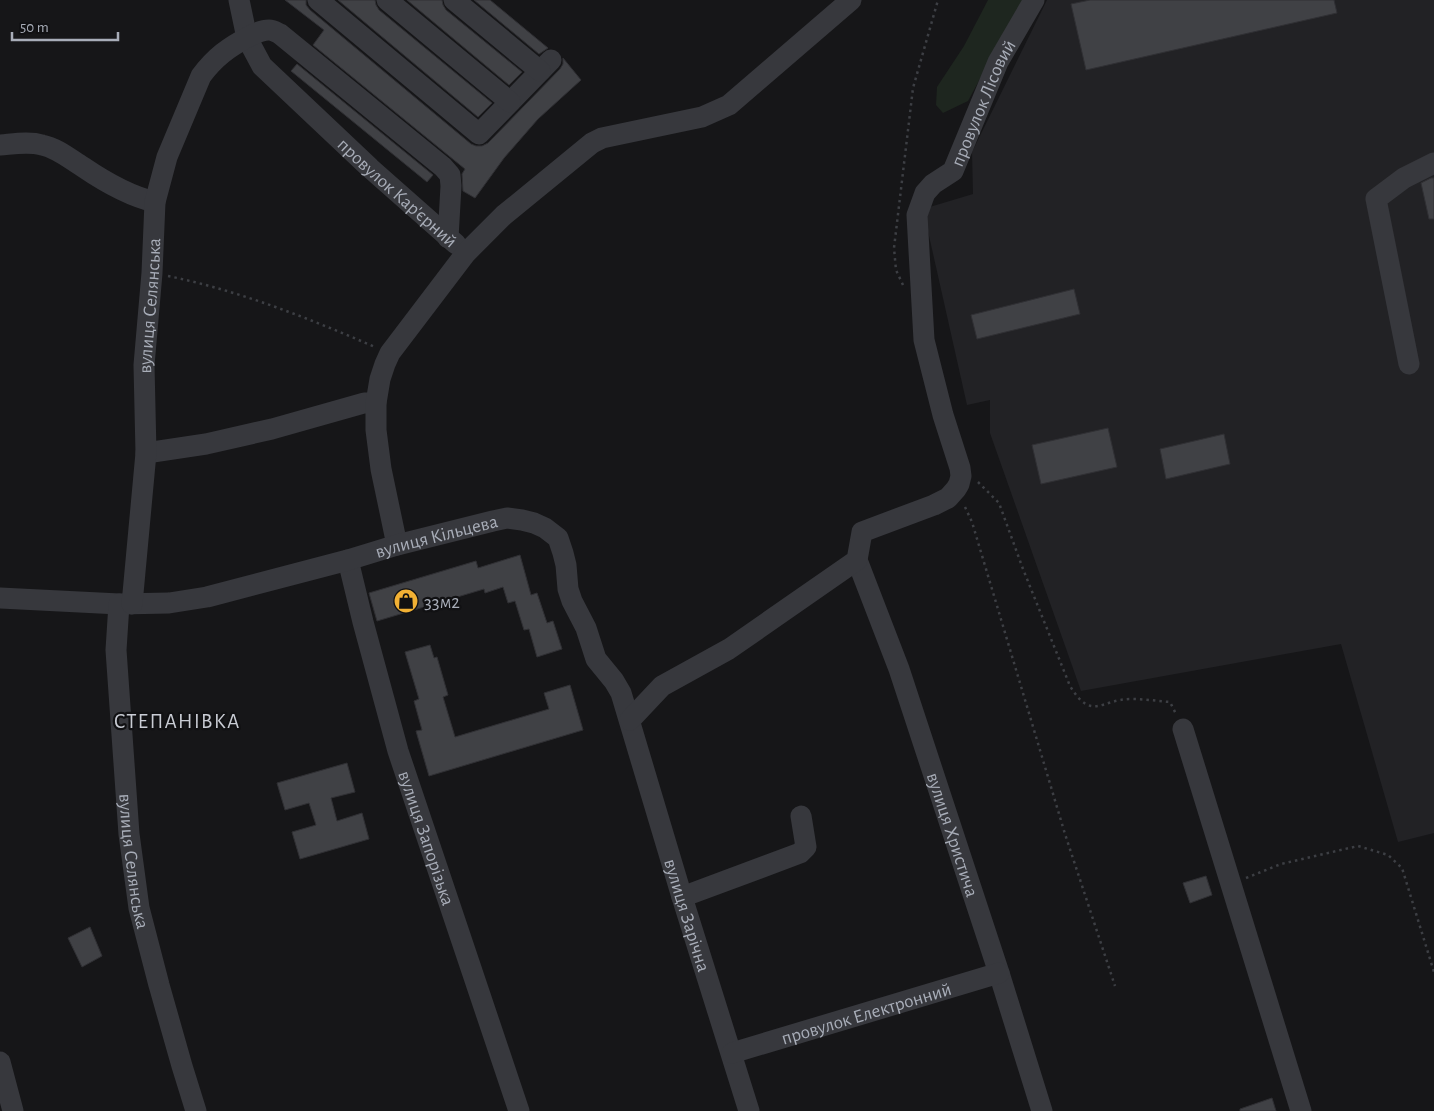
<svg xmlns="http://www.w3.org/2000/svg" width="1434" height="1111" viewBox="0 0 1434 1111" font-family="'Alegreya Sans',sans-serif">
	<rect width="100%" height="100%" fill="#161618"/>
	<path fill="#222225" d="M1047 0H1434V833L1398 842 1341 644 1081 691 990 433V400L967 405 923 209 973 194 972 152Z"/>
	<path fill="#1e261f" d="M988 0H1024L1008 27 968 101 943 113 936 105 937 87 964 46Z"/>
	<g fill="#404145" stroke="#303034">
		<path d="M285 0H306V5L310 10 471 144 476 146H482L488 143 560 69 563 64V58L581 80 538 119 504 158 475 198 463 191 462 174 465 169 313 45 324 30Z"/>
		<path d="M338 0H375L376 5 379 10 492 103 478 117Z"/>
		<path d="M407 0H442L443 5 446 10 522 72 509 85Z"/>
		<path d="M474 0H490L548 48 539 54Z"/>
		<path d="M1090 0H1334L1337 13 1086 70 1071 4Z"/>
		<path d="M297 64 433 175 427 182 291 71Z"/>
		<path d="M1431 178H1434V219H1429L1421 183Z"/>
		<path d="M1074 289 1080 314 977 339 971 315Z"/>
		<path d="M1108 428 1117 467 1041 484 1032 445Z"/>
		<path d="M1224 434 1230 464 1166 479 1160 449Z"/>
		<path d="M520 555 531 595 537 593 547 623 553 621 562 649 537 657 529 629 524 630 515 601 508 603 503 587 485 593 484 589 377 621 369 593 476 561 478 568Z"/>
		<path d="M430 645 434 658 437 657 448 695 443 697 455 737 549 709 544 693 570 685 583 730 429 776 416 731 422 730 414 701 419 699 405 652Z"/>
		<path d="M347 763 355 792 331 798 337 821 362 813 369 839 300 859 292 832 316 825 309 803 285 810 277 783Z"/>
		<path d="M1206 876 1212 895 1190 903 1183 883Z"/>
		<path d="M90 927 102 956 82 967 68 938Z"/>
		<path d="M1272 1098 1276 1111H1240V1109Z"/>
	</g>
	<g fill="none" stroke-linecap="round" stroke-linejoin="round">
		<g stroke="#3d3f44" stroke-width="2.5" stroke-dasharray="2.5 4" stroke-linecap="butt">
			<path d="M168 276C240 291 308 318 375 347"/>
			<path d="M903 285 896 270 894 248 913 88 938 0"/>
			<path d="M978 482 999 503 1023 569 1070 686C1092 722 1101 699 1131 699 1144 699 1157 701 1170 702L1176 714"/>
			<path d="M965 507 972 522 1065 834 1115 986"/>
			<path d="M1246 878 1281 864 1358 846 1388 855 1402 868 1434 972"/>
		</g>
		<g stroke="#37383d" stroke-width="21">
			<path id="s1" d="M239 0 247 38 262 66 370 168 456 244"/>
			<path d="M318 0 479 134 551 60"/>
			<path d="M387 0 510 102"/>
			<path d="M454 0 540 71"/>
			<path d="M0 145C13 144 29 141 42 145 57 148 70 159 83 167 105 182 129 196 155 202"/>
			<path d="M1409 364 1376 199 1404 178 1434 163"/>
			<path d="M146 453 206 444 272 429 364 403H376"/>
			<path d="M397 545 381 469 376 430V403L380 379 385 364 390 353 466 253 504 215 592 143 602 138 621 134 702 117 729 105 851 0"/>
			<path id="s2" d="M348 560 363 622 398 751 519 1111"/>
			<path id="s3" d="M857 560 899 669 999 973 1042 1111"/>
			<path id="s4" d="M0 598 119 604 169 603 207 597 348 560 397 545 493 521 507 518 522 520 534 523 545 528 558 538 563 553 566 565 568 589 572 601 586 628 596 659 614 681 621 693 682 897 749 1111"/>
			<path id="s5" d="M119 604 116 650 129 834 139 908 159 985 182 1066 196 1111"/>
			<path id="s6" d="M132 604 146 453 144 365 152 273 155 202 167 157 201 76C215 57 229 47 250 36 256 33 261 30 269 30 273 30 276 32 280 34L443 167 450 175 451 186 448 238"/>
			<path id="s7" d="M630 720 662 686 729 649 857 560 862 532 934 505 948 498 956 489 959 484 961 476 960 468 943 415 924 340 917 215 925 193 933 184 953 171 998 62 1034 0"/>
			<path d="M1183 729 1301 1111"/>
			<path d="M682 897 800 853 806 847 801 816"/>
			<path id="s8" d="M732 1053 999 973"/>
			<path d="M0 1062 13 1111"/>
		</g>
	</g>
	<defs>
		<symbol id="shop-disc" viewBox="-11 -11 22 22"><circle r="9.5" fill="#f2b134" stroke="#111113"/><path d="M-5-2.5h2.3a2.7 3.5 0 0 1 5.4 0H5L5.5 6h-11ZM-1.5-2.5h3a1.5 2.3 0 0 0-3 0Z" fill="#111"/></symbol>
	</defs>
	<g fill-rule="evenodd">
		<use href="#shop-disc" x="392" y="587" width="28" height="28"/>
	</g>
	<g text-anchor="middle" stroke-width="4.5" stroke-linejoin="round" paint-order="stroke">
		<g font-size="19" fill="#a8adb8" stroke="#111113">
			<text dy="7" stroke="none"><textPath href="#s7" startOffset="826">провулок Лісовий</textPath></text>
			<text dy="7" stroke="none"><textPath href="#s1" startOffset="256">провулок Кар'єрний</textPath></text>
			<text dy="7" stroke="none"><textPath href="#s6" startOffset="299">вулиця Селянська</textPath></text>
			<text dy="7" stroke="none"><textPath href="#s4" startOffset="445">вулиця Кільцева</textPath></text>
			<text dy="7" stroke="none"><textPath href="#s3" startOffset="291">вулиця Христича</textPath></text>
			<text dy="7" stroke="none"><textPath href="#s2" startOffset="289">вулиця Запорізька</textPath></text>
			<text dy="7" stroke="none"><textPath href="#s5" startOffset="258">вулиця Селянська</textPath></text>
			<text dy="7" stroke="none"><textPath href="#s4" startOffset="976">вулиця Зарічна</textPath></text>
			<text dy="7" stroke="none"><textPath href="#s8" startOffset="140">провулок Електронний</textPath></text>
		</g>
		<g font-size="19" fill="#a8adb8" stroke="#111113" text-anchor="start">
			<text x="424" y="608">33м2</text>
		</g>
		<g font-size="21" letter-spacing="1" fill="#c9ccd4" stroke="#111113">
			<text x="177" y="728">СТЕПАНІВКА</text>
		</g>
	</g>
	<path d="M12 32v8h106v-8" fill="none" stroke="#a8adb8" stroke-width="2.5"/>
	<text x="20" y="32" font-size="15" fill="#a8adb8" stroke="#111113" stroke-width="4" paint-order="stroke">50 m</text>
</svg>
